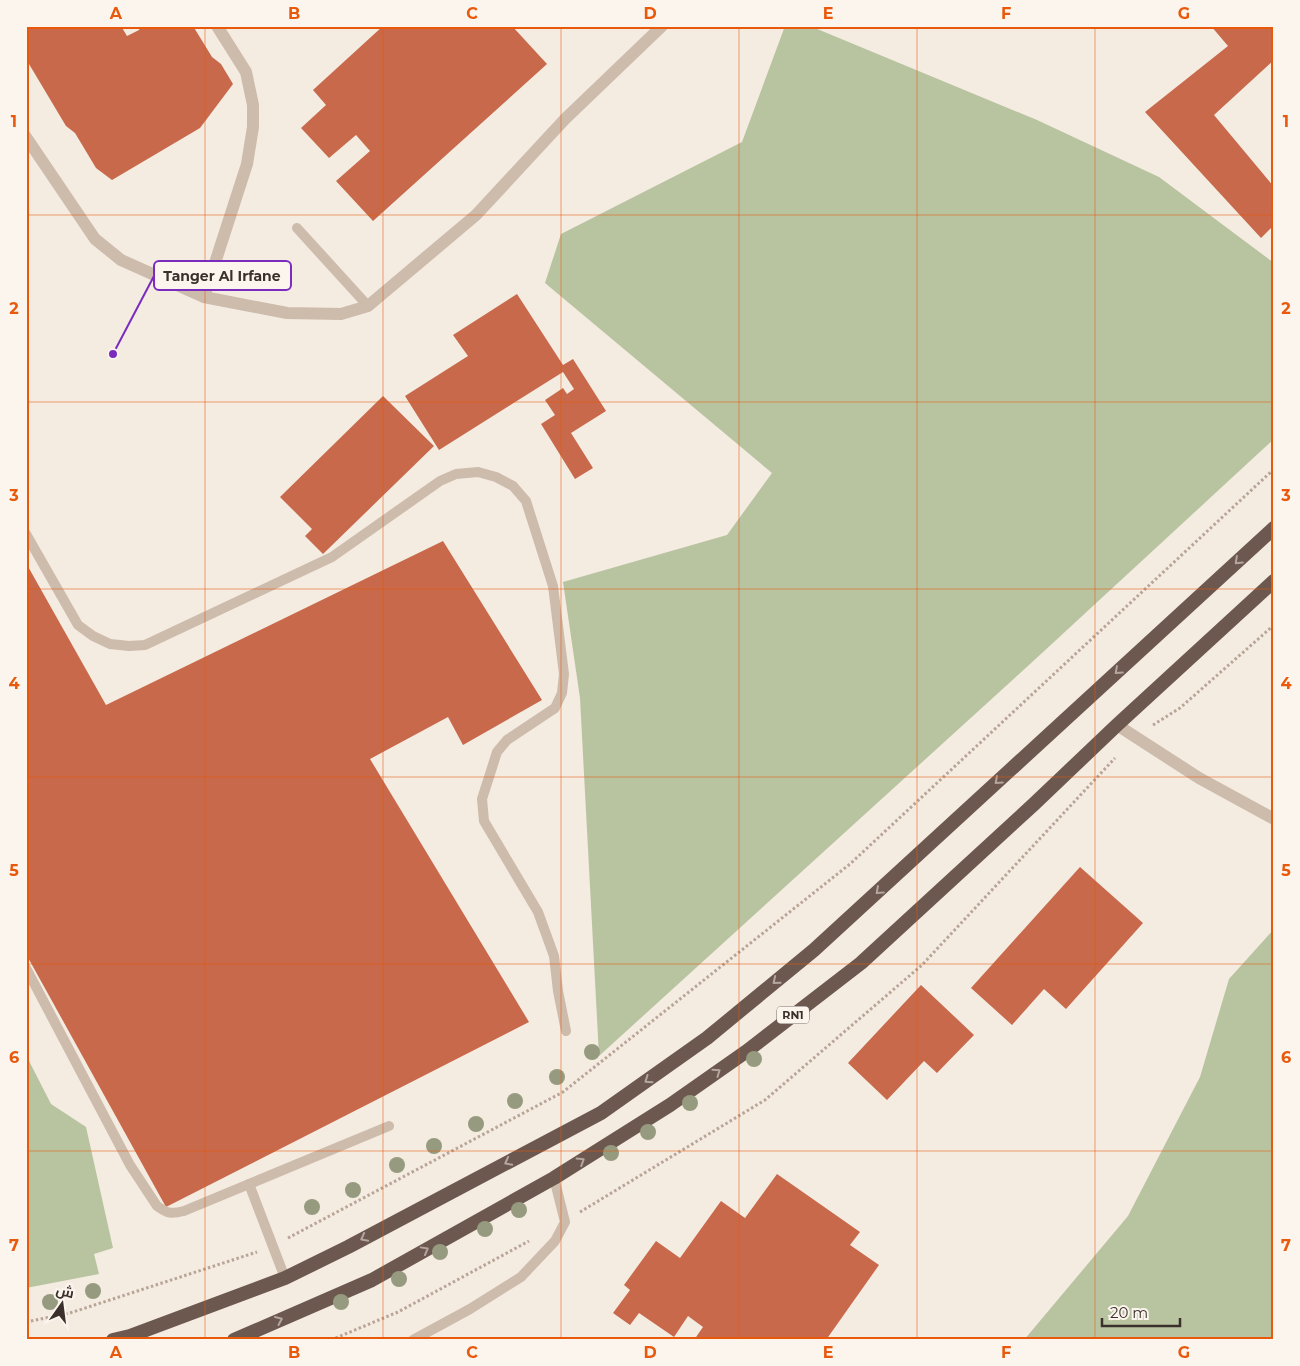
<svg xmlns="http://www.w3.org/2000/svg" width="1300" height="1366" viewBox="0 0 1300 1366" font-family="Montserrat,Cairo,sans-serif">
	<rect width="100%" height="100%" fill="#f4ebe1"/>
	<g fill="#b8c4a0">
		<path d="M785 26H810L1037 120 1159 177 1274 263V439L1029 665 599 1056 580 698 563 582 727 535 772 473 545 283 561 234 742 142Z"/>
		<path d="M1274 929V1340H1024L1128 1216 1200 1077 1229 979Z"/>
		<path d="M26 1055 51 1104 86 1127 113 1248 94 1254 99 1274 26 1288Z"/>
	</g>
	<g fill="#c8694b">
		<path d="M26 26H121L127 36 139 30 141 26H193L212 57 221 64 233 84 200 128 112 180 96 168 75 133 66 126 26 59Z"/>
		<path d="M383 26H512L547 64 373 221 336 181 370 151 356 135 329 158 301 128 326 105 313 90Z"/>
		<path d="M1211 26H1274V60L1214 115 1274 187V228L1272 227 1261 238 1145 112 1228 46Z"/>
		<path d="M517 294 563 365 573 359 606 411 571 433 593 468 575 479 541 424 555 415 545 400 563 388 567 394 574 389 563 372 439 450 405 396 468 356 453 335Z"/>
		<path d="M383 396 434 446 323 554 305 536 312 529 280 497Z"/>
		<path d="M443 541 542 700 463 745 448 717 370 759 529 1022 166 1207 26 954V563L106 705Z"/>
		<path d="M1080 867 1143 923 1066 1009 1044 989 1012 1025 971 988Z"/>
		<path d="M921 985 974 1035 937 1073 924 1061 887 1100 848 1063Z"/>
		<path d="M777 1174 860 1232 850 1245 879 1265 826 1340H694L703 1327 688 1316 674 1337 639 1313 630 1325 613 1313 630 1290 624 1285 656 1241 680 1258 721 1201 745 1218Z"/>
	</g>
	<g fill="none" stroke-linecap="round" stroke-linejoin="round">
		<g stroke="#b9a596" stroke-width="3" stroke-dasharray="2.5 2.5" stroke-linecap="butt">
			<path d="M1153 725 1180 708 1274 625"/>
			<path d="M580 1212 765 1100 922 965 1115 758"/>
			<path d="M288 1238 563 1092 850 864 1274 469"/>
			<path d="M26 1322 70 1313 257 1252"/>
			<path d="M331 1340 398 1312 529 1241"/>
		</g>
		<g stroke="#cdbbac" stroke-width="10">
			<path d="M297 228 368 306"/>
			<path d="M26 534 78 625 93 636 110 644 129 646 145 645 332 557 440 481 456 474 478 472 496 477 513 486 526 501 553 586 564 674 562 693 555 708 507 740 497 752 482 799 484 821 538 912 554 956 558 991 566 1031"/>
			<path d="M26 968 130 1165 157 1206C168 1214 171 1214 184 1211L389 1126"/>
			<path d="M249 1184 285 1278"/>
			<path d="M413 1340 470 1309 521 1277 555 1241 565 1222 554 1178"/>
		</g>
		<g stroke="#cdbbac" stroke-width="12">
			<path d="M26 137 95 239 121 260 204 297 287 313 341 314 368 306 476 215 565 119 662 26"/>
			<path d="M204 297 247 164 253 127V105L246 72 217 26"/>
			<path d="M1117 725 1199 778 1274 819"/>
		</g>
		<g stroke="#6c584f" stroke-width="14">
			<path d="M113 1340 130 1336 285 1278 348 1247 601 1113 707 1038 814 950 1274 528"/>
			<path d="M234 1340 372 1280 554 1178 670 1105 747 1051 861 963 1033 805 1117 725 1274 581"/>
		</g>
	</g>
	<g fill="#969b7f">
		<circle cx="592" cy="1052" r="8"/>
		<circle cx="754" cy="1059" r="8"/>
		<circle cx="557" cy="1077" r="8"/>
		<circle cx="515" cy="1101" r="8"/>
		<circle cx="690" cy="1103" r="8"/>
		<circle cx="476" cy="1124" r="8"/>
		<circle cx="648" cy="1132" r="8"/>
		<circle cx="434" cy="1146" r="8"/>
		<circle cx="611" cy="1153" r="8"/>
		<circle cx="397" cy="1165" r="8"/>
		<circle cx="353" cy="1190" r="8"/>
		<circle cx="312" cy="1207" r="8"/>
		<circle cx="519" cy="1210" r="8"/>
		<circle cx="485" cy="1229" r="8"/>
		<circle cx="440" cy="1252" r="8"/>
		<circle cx="399" cy="1279" r="8"/>
		<circle cx="93" cy="1291" r="8"/>
		<circle cx="50" cy="1302" r="8"/>
		<circle cx="341" cy="1302" r="8"/>
	</g>
	<defs><path id="oneway-chevron" d="M-2-3.5L2.5 0L-2 3.5" fill="none" stroke-width="1.6" stroke-linecap="round" stroke-linejoin="round" transform="scale(1.25)"/></defs>
	<g stroke="#b4a69e">
		<use href="#oneway-chevron" transform="translate(1238 561) rotate(137)"/>
		<use href="#oneway-chevron" transform="translate(1118 671) rotate(138)"/>
		<use href="#oneway-chevron" transform="translate(998 781) rotate(138)"/>
		<use href="#oneway-chevron" transform="translate(879 891) rotate(138)"/>
		<use href="#oneway-chevron" transform="translate(776 981) rotate(141)"/>
		<use href="#oneway-chevron" transform="translate(717 1072) rotate(-35)"/>
		<use href="#oneway-chevron" transform="translate(648 1080) rotate(145)"/>
		<use href="#oneway-chevron" transform="translate(581 1161) rotate(-32)"/>
		<use href="#oneway-chevron" transform="translate(508 1162) rotate(152)"/>
		<use href="#oneway-chevron" transform="translate(364 1238) rotate(152)"/>
		<use href="#oneway-chevron" transform="translate(425 1250) rotate(-29)"/>
		<use href="#oneway-chevron" transform="translate(279 1320) rotate(-24)"/>
	</g>
	<path fill="none" stroke="#e8590c" stroke-width="1" stroke-opacity="0.55" d="M205 26V1340M383 26V1340M561 26V1340M739 26V1340M917 26V1340M1095 26V1340M26 215H1274M26 402H1274M26 589H1274M26 777H1274M26 964H1274M26 1151H1274"/>
	<g text-anchor="middle" stroke-width="4" stroke-linejoin="round" paint-order="stroke">
		<rect fill="#fbf5ee" stroke="#756b66" stroke-width="1" x="777" y="1006.5" width="32" height="17" rx="4"/>
		<g font-size="11" font-weight="bold" fill="#3b302b">
			<text x="793" y="1019">RN1</text>
		</g>
	</g>
	<path fill="none" stroke="#7b2cbf" stroke-width="2" d="M113 354L154 276"/>
	<circle fill="#7b2cbf" stroke="#fbf5ee" stroke-width="2" cx="113" cy="354" r="5"/>
	<rect fill="#fbf5ee" stroke="#7b2cbf" stroke-width="2" x="154" y="261" width="137" height="29" rx="5"/>
	<g font-size="14" text-anchor="middle" font-weight="bold" fill="#3b302b">
		<text x="222" y="281">Tanger Al Irfane</text>
	</g>
	<rect width="1300" height="1366" fill="none" stroke="#fbf5ee" stroke-width="55"/>
	<g transform="translate(62 1304) rotate(14)" stroke="#fbf5ee" stroke-width="4" paint-order="stroke">
	<path d="M0-4L9 19L0 12L-9 19Z" fill="#3b302b"/>
	<text y="-8" font-size="14" font-weight="bold" text-anchor="middle" fill="#3b302b">ش</text>
	</g>
	<path d="M1102 1318v8h78v-8" fill="none" stroke="#3b302b" stroke-width="2.5"/>
	<text x="1110" y="1318" font-size="15" fill="#3b302b" stroke="#fbf5ee" stroke-width="4" paint-order="stroke">20 m</text>
	<rect x="28" y="28" width="1244" height="1310" fill="none" stroke="#e8590c" stroke-width="2"/>
	<g font-size="16" text-anchor="middle" font-weight="bold" fill="#e8590c">
		<text x="116" y="19">A</text>
		<text x="294" y="19">B</text>
		<text x="472" y="19">C</text>
		<text x="650" y="19">D</text>
		<text x="828" y="19">E</text>
		<text x="1006" y="19">F</text>
		<text x="1184" y="19">G</text>
		<text x="14" y="127">1</text>
		<text x="1286" y="127">1</text>
		<text x="14" y="314">2</text>
		<text x="1286" y="314">2</text>
		<text x="14" y="501">3</text>
		<text x="1286" y="501">3</text>
		<text x="14" y="689">4</text>
		<text x="1286" y="689">4</text>
		<text x="14" y="876">5</text>
		<text x="1286" y="876">5</text>
		<text x="14" y="1063">6</text>
		<text x="1286" y="1063">6</text>
		<text x="14" y="1251">7</text>
		<text x="1286" y="1251">7</text>
		<text x="116" y="1358">A</text>
		<text x="294" y="1358">B</text>
		<text x="472" y="1358">C</text>
		<text x="650" y="1358">D</text>
		<text x="828" y="1358">E</text>
		<text x="1006" y="1358">F</text>
		<text x="1184" y="1358">G</text>
	</g>
</svg>
